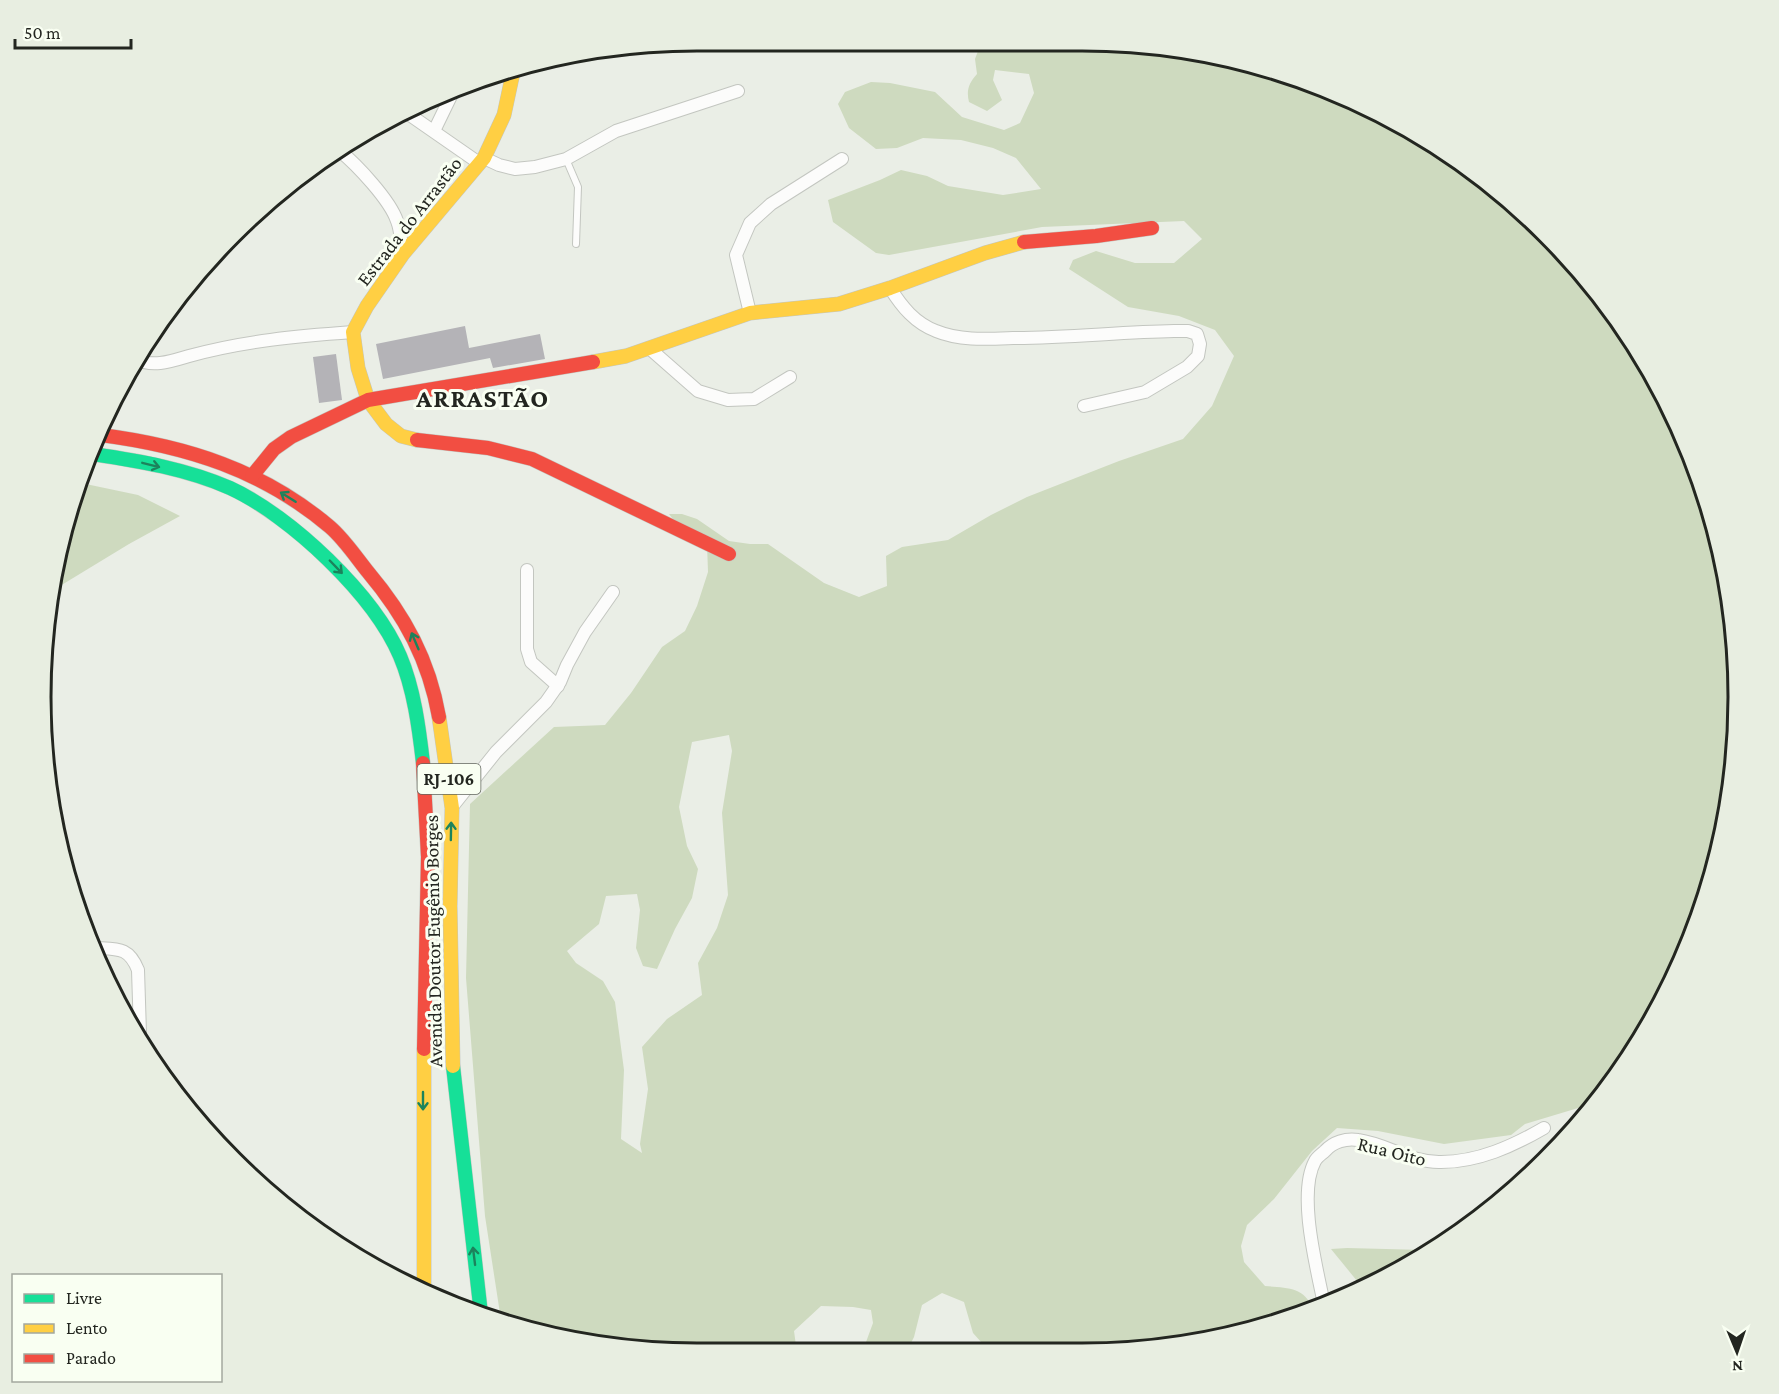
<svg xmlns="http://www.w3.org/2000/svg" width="1779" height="1394" viewBox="0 0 1779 1394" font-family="'Crimson Pro',serif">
	<rect width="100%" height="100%" fill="#eaeee6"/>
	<g fill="#cedabf" fill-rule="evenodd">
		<path d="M999 41 1125 42 1293 75 1410 128 1482 176 1575 264 1650 368 1704 486 1733 611 1737 740 1716 867 1671 987 1598 1102 1525 1124 1511 1135 1444 1144 1378 1131 1337 1128 1312 1151 1274 1199 1247 1225 1241 1246 1244 1262 1265 1286C1286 1288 1305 1286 1313 1310L1293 1319 1125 1352 991 1353 973 1333 964 1302 942 1293 922 1305 914 1337 906 1353H862L873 1323 871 1310 853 1307 821 1306 794 1331 797 1353H697L569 1341 501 1320 485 1216 466 978 470 804 554 727 605 725 631 693 662 647 685 631 697 606 708 572 707 544 679 527 669 514H682L697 519 729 541 750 544H768L824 583 859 597 887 586 886 556 902 547 948 540 991 515 1027 497 1119 461 1183 439 1212 406 1234 356 1215 330 1179 316 1128 307 1069 269 1073 260 1096 251 1135 263H1174L1202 239 1184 221 1042 227 889 255 876 253 833 222 828 200 880 180 901 170 927 176 948 186 1003 195 1041 189 1016 158 993 148 961 140 923 138 897 148 876 149 849 128 838 104 845 92 871 82 890 83 935 92 962 117 1004 130 1020 123 1034 93 1029 74 995 70 993 80 1002 100 987 111 969 102C966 90 969 83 977 74L975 59 978 51 993 47ZM729 735 732 751 722 813 728 895 717 928 698 963 702 995 667 1019 642 1047 648 1089 640 1144 642 1153 621 1139 624 1070 615 1002 603 981 576 963 567 951 599 924 606 896 637 894 640 910 636 948 643 966 657 969 675 929 692 898 698 869 687 846 679 807 692 742Z"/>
		<path d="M81 483 138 495 180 516 129 544 55 589 63 527Z"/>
		<path d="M1347 1248 1425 1250 1430 1251 1411 1265 1362 1287 1331 1249Z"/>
	</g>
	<g fill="#b4b3b7">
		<path d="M465 326 469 348 540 334 545 359 493 368 490 358 383 379 376 344Z"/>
		<path d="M336 354 342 400 319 403 313 357Z"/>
	</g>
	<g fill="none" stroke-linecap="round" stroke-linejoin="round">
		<defs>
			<path id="lane" d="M566 159 578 187 576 244"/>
			<g id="street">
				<path d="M407 113 479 163"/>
				<path d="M434 131 452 94"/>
				<path d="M340 151C357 165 390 200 397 221 401 231 401 243 403 254"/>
				<path d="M484 158 499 165 515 169 535 167 566 159 616 131 738 91"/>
				<path d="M890 288C902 307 915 323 936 331 960 341 988 339 1013 338 1067 338 1120 332 1174 331H1188L1197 334 1200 344 1198 356 1187 367 1145 392 1084 406"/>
				<path d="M750 313 736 255 750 223 771 204 842 159"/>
				<path d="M649 348 698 391 728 400 754 399 790 377"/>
				<path d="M136 359C153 368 172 361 189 356 243 341 298 336 353 332"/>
				<path d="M527 570V649L531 662 558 686"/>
				<path d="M452 807 496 752 546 702 560 682 567 665 585 632 613 592"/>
				<path d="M96 948C118 949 129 947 138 970L140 1033 139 1039"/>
				<path d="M1324 1304C1317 1269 1297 1194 1315 1161 1317 1157 1322 1154 1325 1151 1333 1142 1346 1138 1358 1140 1387 1144 1411 1163 1441 1162 1478 1162 1513 1146 1544 1128"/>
			</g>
			<g id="fast">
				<path d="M93 454C139 461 187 469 230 488 291 516 374 595 400 656 414 689 419 728 423 763"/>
				<path d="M453 1066 481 1314"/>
			</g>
			<g id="slow">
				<path d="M593 362 626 356 750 313 839 304 890 288 985 253 1024 242"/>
				<path d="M417 440 401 436 386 424 368 400 358 368 353 332 367 306 403 254 484 158 504 115 514 68"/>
				<path d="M439 717 452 808 450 906 453 1066"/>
				<path d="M424 1049V1292"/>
			</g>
			<g id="jam">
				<path d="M1024 242 1096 236 1152 228"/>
				<path d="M101 435C186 446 263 470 330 527 344 539 356 557 368 572 405 616 429 660 439 717"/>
				<path d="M417 440 488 448 532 459 729 554"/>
				<path d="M252 476 274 449 291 437 368 400 593 362"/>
				<path d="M423 763 428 857 424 1049"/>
			</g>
		</defs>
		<use href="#lane" stroke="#c3c6c0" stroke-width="8"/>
		<use href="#street" stroke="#c3c6c0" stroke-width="14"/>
		<use href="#fast" stroke="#c3c6c0" stroke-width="15"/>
		<use href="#slow" stroke="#c3c6c0" stroke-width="15"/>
		<use href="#jam" stroke="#c3c6c0" stroke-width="15"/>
		<use href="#lane" stroke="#fcfcfb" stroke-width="6"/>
		<use href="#street" stroke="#fcfcfb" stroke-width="12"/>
		<use href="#fast" stroke="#16e098" stroke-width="14"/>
		<use href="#slow" stroke="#ffcf43" stroke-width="14"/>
		<use href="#jam" stroke="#f24e42" stroke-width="14"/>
	</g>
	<defs><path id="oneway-shaft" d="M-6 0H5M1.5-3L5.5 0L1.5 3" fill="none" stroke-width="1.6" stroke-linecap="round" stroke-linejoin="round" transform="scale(1.5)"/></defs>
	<g stroke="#1c835c">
		<use href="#oneway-shaft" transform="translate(151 465) rotate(14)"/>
		<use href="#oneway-shaft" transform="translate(288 497) rotate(-148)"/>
		<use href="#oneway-shaft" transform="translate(336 567) rotate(46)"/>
		<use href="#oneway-shaft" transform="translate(415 641) rotate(-113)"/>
		<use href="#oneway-shaft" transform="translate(451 831) rotate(-89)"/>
		<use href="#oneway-shaft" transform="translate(423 1101) rotate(90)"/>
		<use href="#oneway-shaft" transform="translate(474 1256) rotate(-97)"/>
	</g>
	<g text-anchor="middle" stroke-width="6" stroke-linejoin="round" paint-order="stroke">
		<rect fill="#f9fff2" stroke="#63675f" stroke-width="1.5" x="417.5" y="764" width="63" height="30" rx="4.5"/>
		<g font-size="18" font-weight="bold" fill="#232620">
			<text x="449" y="785">RJ-106</text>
		</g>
		<g font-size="20" fill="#232620" stroke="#f9fff2">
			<text transform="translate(409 221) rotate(-52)" y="7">Estrada do Arrastão</text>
			<text transform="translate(433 941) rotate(-91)" y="7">Avenida Doutor Eugênio Borges</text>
			<text transform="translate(1392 1151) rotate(14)" y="7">Rua Oito</text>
		</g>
		<g font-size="26" font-weight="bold" letter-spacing="1.5" fill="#232620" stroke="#f9fff2">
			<text x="483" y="407">ARRASTÃO</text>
		</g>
	</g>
	<path d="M0 0H1779V1394H0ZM697 51H1082A646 646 0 0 1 1728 697V697A646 646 0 0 1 1082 1343H697A646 646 0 0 1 51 697V697A646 646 0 0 1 697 51Z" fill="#e8eee1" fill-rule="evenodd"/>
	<path fill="none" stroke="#232620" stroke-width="3" d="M697 51H1082A646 646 0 0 1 1728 697V697A646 646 0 0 1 1082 1343H697A646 646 0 0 1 51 697V697A646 646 0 0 1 697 51Z"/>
	<rect x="12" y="1274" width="210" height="108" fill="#f9fff2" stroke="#a3a89e" stroke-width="1.5"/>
	<rect x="24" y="1294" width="30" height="9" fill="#16e098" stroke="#a3a89e" stroke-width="1.5"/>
	<text x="66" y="1304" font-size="18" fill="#232620">Livre</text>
	<rect x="24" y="1324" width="30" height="9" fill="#ffcf43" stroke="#a3a89e" stroke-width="1.5"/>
	<text x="66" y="1334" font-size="18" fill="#232620">Lento</text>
	<rect x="24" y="1354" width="30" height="9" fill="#f24e42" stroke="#a3a89e" stroke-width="1.5"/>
	<text x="66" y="1364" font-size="18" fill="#232620">Parado</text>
	<g transform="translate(1737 1352) rotate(178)" stroke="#f9fff2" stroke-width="4.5" paint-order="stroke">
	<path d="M0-4.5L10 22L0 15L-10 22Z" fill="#232620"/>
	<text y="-9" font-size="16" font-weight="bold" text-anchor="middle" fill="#232620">N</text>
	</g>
	<path d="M15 39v9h116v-9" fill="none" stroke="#232620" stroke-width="3"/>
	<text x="24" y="39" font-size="18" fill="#232620" stroke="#f9fff2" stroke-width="4.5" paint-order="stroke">50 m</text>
</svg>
